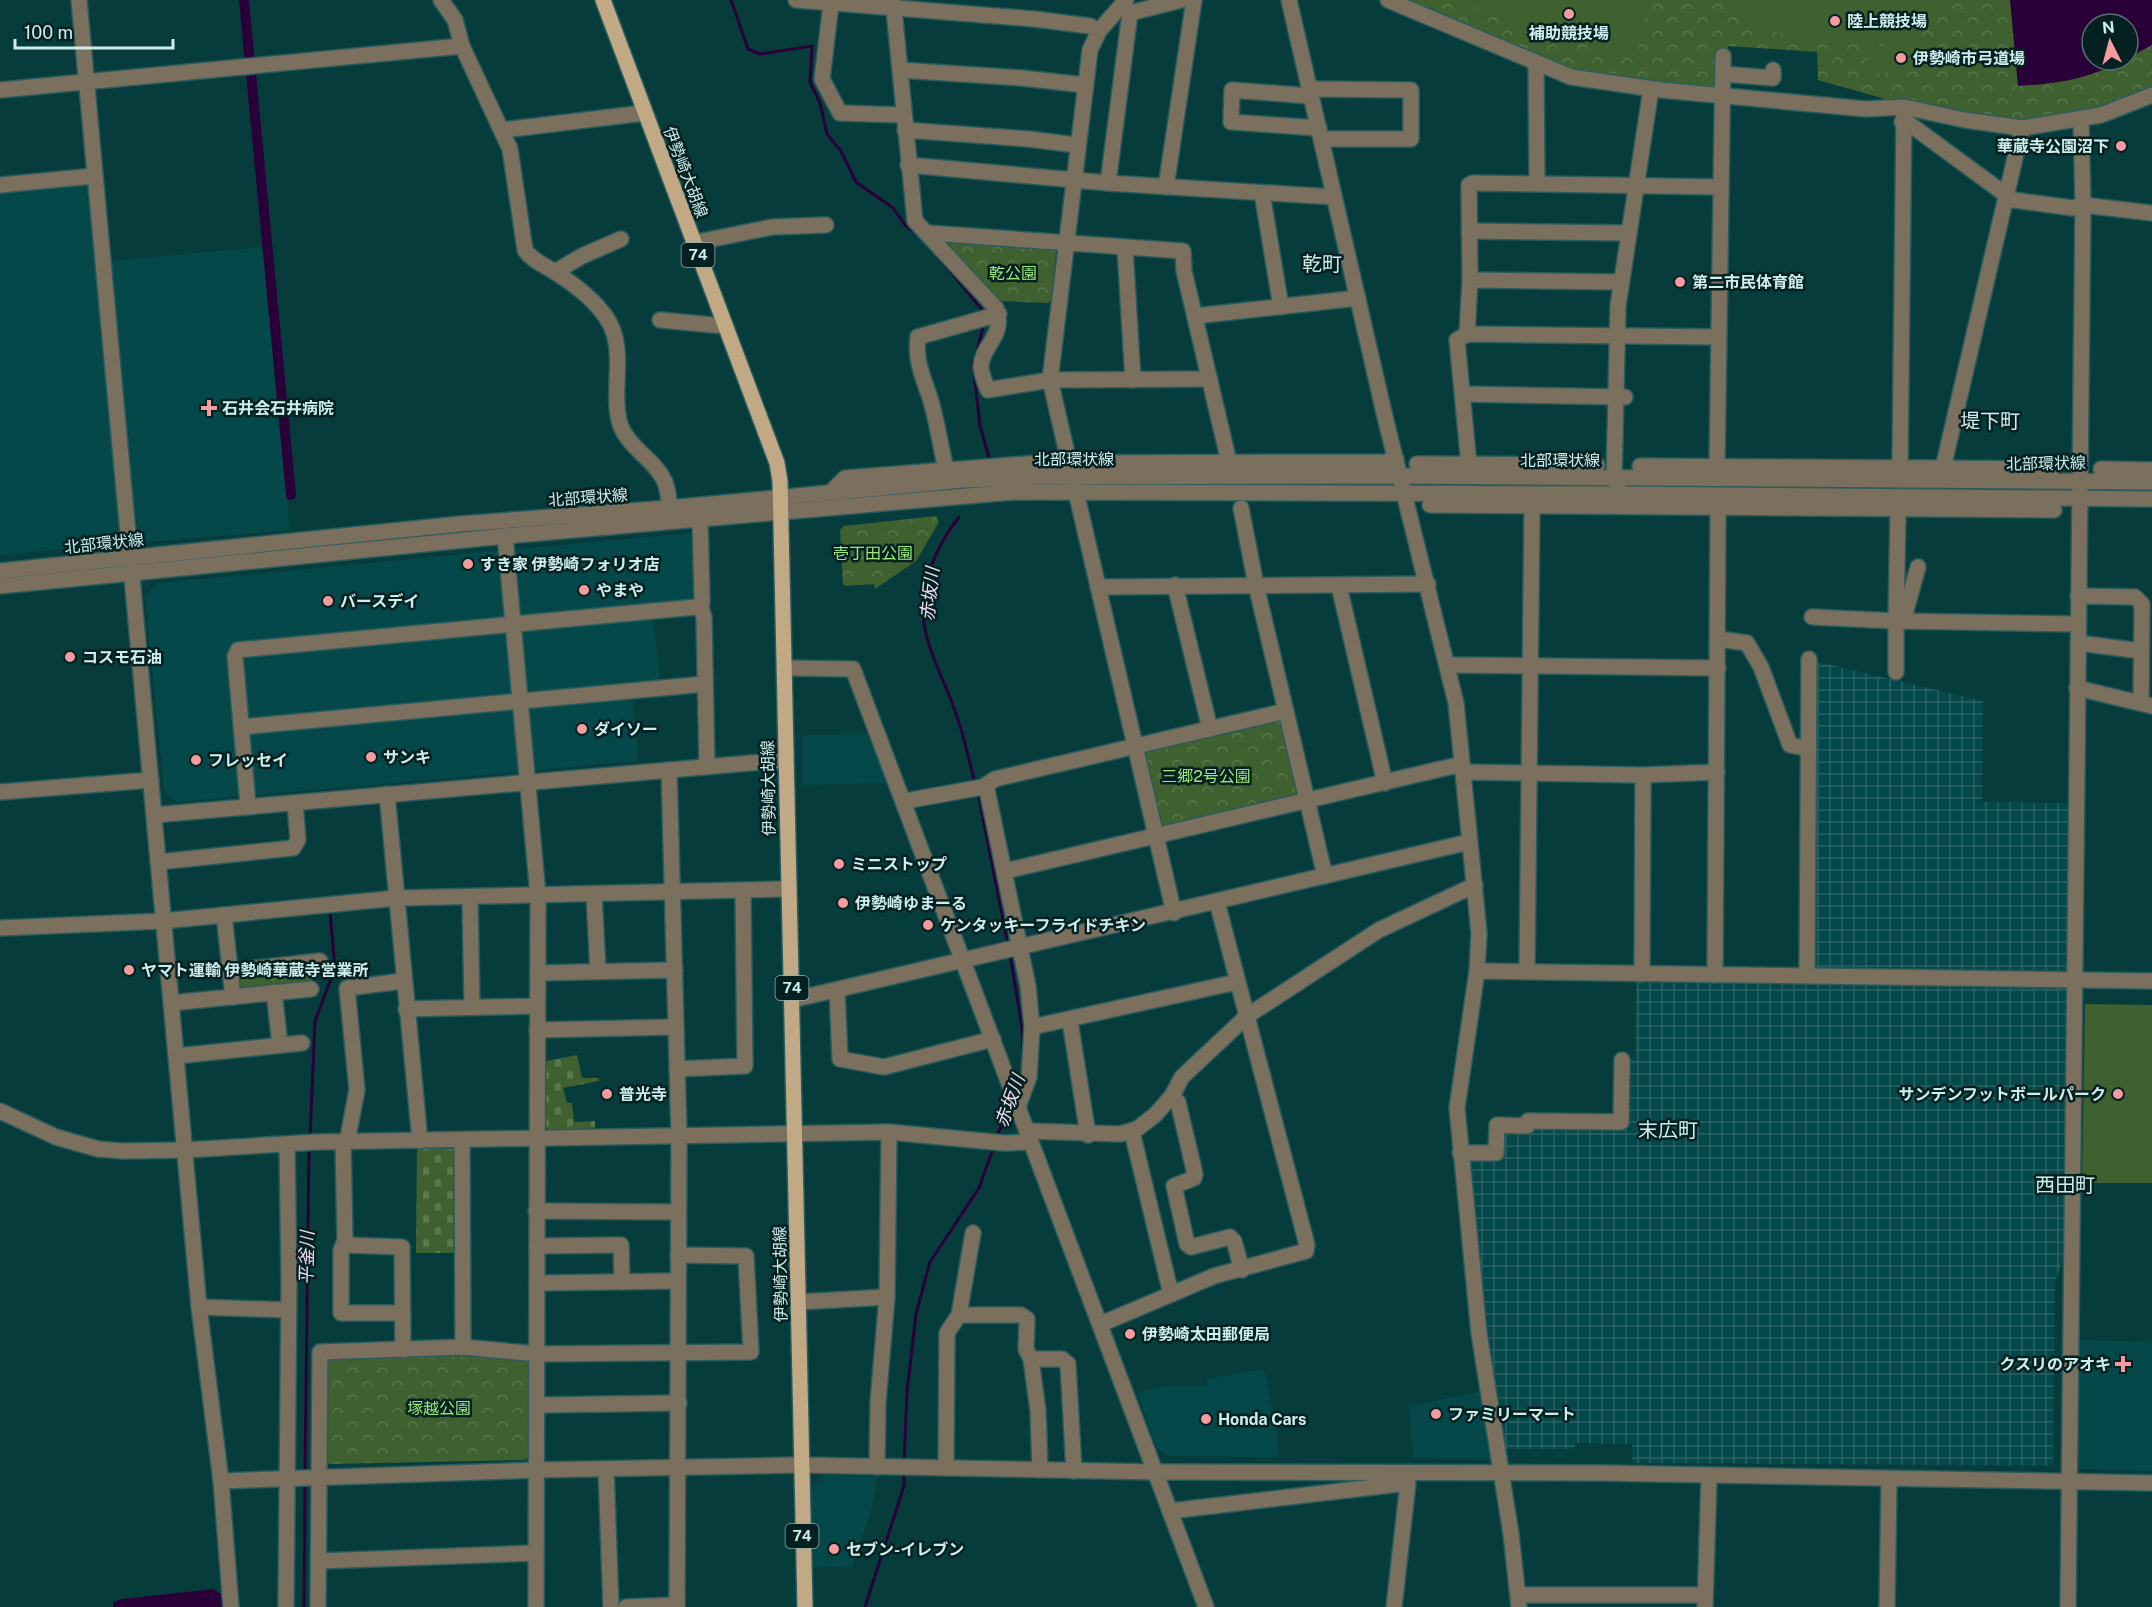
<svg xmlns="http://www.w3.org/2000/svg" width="2152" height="1607" viewBox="0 0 2152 1607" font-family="'Public Sans','Noto Sans JP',sans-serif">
	<defs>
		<pattern id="industrial-grid" width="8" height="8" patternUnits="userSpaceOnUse" patternTransform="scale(1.5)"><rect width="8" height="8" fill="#054849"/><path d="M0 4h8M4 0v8" fill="none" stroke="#286364"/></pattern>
		<pattern id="cemetery-stones" width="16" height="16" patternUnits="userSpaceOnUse" patternTransform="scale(1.5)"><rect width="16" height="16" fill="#3f612f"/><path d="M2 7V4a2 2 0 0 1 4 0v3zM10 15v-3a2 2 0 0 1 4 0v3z" fill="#5a784d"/></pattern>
		<pattern id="park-crowns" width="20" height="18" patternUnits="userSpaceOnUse" patternTransform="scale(1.5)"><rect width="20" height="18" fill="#3f612f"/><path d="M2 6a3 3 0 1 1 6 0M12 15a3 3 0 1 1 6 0" fill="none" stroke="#5a784d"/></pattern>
	</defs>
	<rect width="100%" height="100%" fill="#073c3d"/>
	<g fill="#054849">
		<path d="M89 181 123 544 0 555V190Z"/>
		<path d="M263 247 290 530 138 543 109 261Z"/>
		<path d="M689 533 692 535 693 596 689 601 652 605 661 692 632 695 638 761 177 802 164 790 145 597 157 583Z"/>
		<path d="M872 734 891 783 802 785V735Z"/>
		<path d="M2078 1340 2152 1342V1471L2076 1469Z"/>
		<path d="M1264 1369 1272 1407 1280 1423 1276 1429 1279 1457 1169 1456 1157 1448 1137 1393 1165 1386H1208L1207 1379Z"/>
		<path d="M1482 1391 1493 1459 1413 1458 1409 1406Z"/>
		<path d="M825 1475 877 1477 871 1511 852 1567H813L810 1489Z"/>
	</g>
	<g fill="url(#industrial-grid)">
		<path d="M1814 661 1983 701 1982 802 2070 803 2069 975 1811 972Z"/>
		<path d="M1639 978 2066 987 2069 990 2065 1251 2055 1283 2053 1466 1632 1463V1444L1575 1443V1449H1503L1480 1284 1468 1157 1500 1156V1129L1623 1126 1624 1057H1635L1636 981Z"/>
	</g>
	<g fill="url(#cemetery-stones)">
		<path d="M577 1055 582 1078H599V1081L563 1088 567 1103H572L574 1122 595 1121V1130H549L546 1127V1061Z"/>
		<path d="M417 1147 456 1149V1253H416Z"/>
	</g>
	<g fill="url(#park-crowns)" fill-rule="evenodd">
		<path d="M1395 0H2152V90L2106 109 2015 125 1903 104 1818 80 1817 52 1728 46 1720 92 1566 71ZM2092 24H2128V60H2092Z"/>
		<path d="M947 239 1053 247 1056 252 1051 300 1049 303 999 301 945 245Z"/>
		<path d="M936 516 939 522 916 561 875 589 874 584 845 586 843 584 840 530 844 526Z"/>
		<path d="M1283 719 1301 792 1297 798 1165 828 1160 825 1143 753 1147 748Z"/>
		<path d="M315 967 311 985 239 992 236 975Z"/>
		<path d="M461 1353 527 1358 532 1362V1454L525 1460 329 1464 325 1460 328 1356Z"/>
	</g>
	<g fill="#3f612f">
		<path d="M1452 0H1649L1638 50 1597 49Z"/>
		<path d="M1725 0H1936C1933 11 1927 24 1917 30 1873 54 1761 42 1726 6Z"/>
		<path d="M1932 41 1934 70 1871 74 1868 47Z"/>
		<path d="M2085 1004 2152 1005V1183H2082Z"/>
	</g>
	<g fill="#2a0038">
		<path d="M2010 0H2152V45L2128 58V24H2092V60H2124C2085 80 2061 83 2018 86Z"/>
		<path d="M213 1589 221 1594 223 1607H113V1602L122 1599Z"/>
	</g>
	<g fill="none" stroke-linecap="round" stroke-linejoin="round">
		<g stroke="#2a0038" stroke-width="3">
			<path d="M731 0 748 49 760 54 812 46 810 82 820 103 827 134 841 151 856 182 893 208 905 225 920 236"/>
			<path d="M936 254 985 313"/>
			<path d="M977 351 984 323"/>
			<path d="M975 358 973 363 980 426 990 461"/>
			<path d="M959 517C934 548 916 594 926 634 932 659 945 683 954 708 963 732 969 758 975 784"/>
			<path d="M978 793 1008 945"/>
			<path d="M1010 955 1022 1027 1023 1055"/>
			<path d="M310 1137 315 1021 335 968 330 912"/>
			<path d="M997 1137 1010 1104"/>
			<path d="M904 1462 907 1392 916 1314 930 1262 979 1188 994 1146"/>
			<path d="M305 1473 309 1147"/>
			<path d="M304 1607 305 1483"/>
			<path d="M865 1607 904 1486V1471"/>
		</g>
		<path stroke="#2a0038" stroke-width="10" d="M244 0 291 495"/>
		<defs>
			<g id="minor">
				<path d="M79 0 199 1307 221 1481 231 1607"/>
				<path d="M441 0 455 20 462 46 510 149 525 250C533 262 547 266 558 274 575 285 594 300 606 317 628 349 610 389 620 424 628 448 655 459 665 482 668 490 669 500 669 508"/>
				<path d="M796 0 1034 19 1090 26 1099 31"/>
				<path d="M893 0 915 221 996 308C1006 336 982 345 981 366 981 374 985 383 988 390L1050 380 1210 379"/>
				<path d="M1126 0 1099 31 1090 50 1050 380 1174 913"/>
				<path d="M1289 0 1385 417 1456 703 1479 933 1477 971 1457 1108 1479 1333 1511 1534 1519 1607"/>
				<path d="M1388 0 1571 77 1661 90 1866 109 1904 107 1965 120 2022 128 2101 115 2152 95"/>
				<path d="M831 4 822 79 840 113 903 115"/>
				<path d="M1536 64 1537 184"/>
				<path d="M900 70 1022 78 1085 85"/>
				<path d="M1723 74 1773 78V70"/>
				<path d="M1310 89 1411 90V139H1322"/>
				<path d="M0 90 462 46"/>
				<path d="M1311 96 1232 90 1231 122 1319 128"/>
				<path d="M1902 122 1908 123 2013 200 2073 208 2083 205 2152 213"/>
				<path d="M503 130 644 113"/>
				<path d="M905 130 1028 139 1077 145"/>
				<path d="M908 165 1108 183 1334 197"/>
				<path d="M1108 183 1130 13 1181 0"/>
				<path d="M0 185 94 176"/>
				<path d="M1166 187 1194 0"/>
				<path d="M1262 193 1281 307"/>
				<path d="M1469 231 1628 233"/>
				<path d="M928 233 1183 251 1184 271 1229 462"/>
				<path d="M693 243 772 227 826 225"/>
				<path d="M1125 248 1133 380"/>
				<path d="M555 272 582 256 621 239"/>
				<path d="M1470 280 1621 282"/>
				<path d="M1195 316 1358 298"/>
				<path d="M660 320 724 326"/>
				<path d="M1467 334 1470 280 1469 185 1473 183 1720 187"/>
				<path d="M1463 394 1625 397"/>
				<path d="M1417 464 1597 465"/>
				<path d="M1469 465 1457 340 1467 334 1718 337"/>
				<path d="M1640 466 2052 469"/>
				<path d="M1717 466 1723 56"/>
				<path d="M1900 468 1904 107"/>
				<path d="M1943 468 2022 128"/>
				<path d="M946 469C940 445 937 419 929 395 922 375 915 359 918 337L999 314"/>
				<path d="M2101 469 2152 470"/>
				<path d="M1618 487 1614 478 1618 306 1651 89"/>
				<path d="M832 491 845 478 1038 463 1385 462 1396 459"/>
				<path d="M1430 505 2054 510"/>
				<path d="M1241 508 1256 585 1325 876"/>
				<path d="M1898 509 1896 621 2078 624"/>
				<path d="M505 536 538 895 536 1607"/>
				<path d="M0 571 460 524 669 508 964 480 1041 477 1402 476 2152 482"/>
				<path d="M1175 585 1210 729"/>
				<path d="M0 586 505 536 1013 492 1621 494 2152 499"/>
				<path d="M1339 586 1385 783"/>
				<path d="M1098 587 1428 584"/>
				<path d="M2078 596 2135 597 2142 604 2141 703"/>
				<path d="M700 605 704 617 707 766"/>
				<path d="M1812 617 1896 621V672"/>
				<path d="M1903 621 1918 567"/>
				<path d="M1718 639 1747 643 1761 667 1790 745 1809 749"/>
				<path d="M2078 643 2141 651"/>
				<path d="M1447 665 1718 668"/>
				<path d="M785 668 853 669 1206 1607"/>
				<path d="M2077 688 2152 706"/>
				<path d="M241 727 705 684"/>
				<path d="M669 770 679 1136 677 1607"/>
				<path d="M1463 772 1643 775 1717 772"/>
				<path d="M986 785 1028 986 1032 1027 1029 1077 1018 1107"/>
				<path d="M0 792 151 780"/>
				<path d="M387 794 420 1141"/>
				<path d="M905 801 983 787 995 779 1286 711"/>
				<path d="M248 805 235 656 238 650 696 607 702 603V598L700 519"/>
				<path d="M154 815 785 760"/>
				<path d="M158 862 293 848 298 840 295 803"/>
				<path d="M1005 871 1462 764"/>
				<path d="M594 895 598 971"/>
				<path d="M470 898 472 1006"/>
				<path d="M224 915 233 997"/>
				<path d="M0 928 163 921 397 898 789 889"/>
				<path d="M230 971 320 961"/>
				<path d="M1477 971 2152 981"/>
				<path d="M1527 971 1532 506"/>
				<path d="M538 973 675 970"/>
				<path d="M1642 974 1643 775"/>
				<path d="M1715 975 1718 507"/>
				<path d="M1807 975 1809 659"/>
				<path d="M837 990 840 1059 884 1067 993 1039"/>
				<path d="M274 992 280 1045"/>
				<path d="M792 1000 1469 842"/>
				<path d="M171 1003 311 989"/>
				<path d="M406 1009 537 1006"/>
				<path d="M1070 1021 1088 1135"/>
				<path d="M1032 1027 1237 982"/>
				<path d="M537 1030 675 1027"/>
				<path d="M177 1056 302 1043"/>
				<path d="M677 1069 745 1066 743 892"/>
				<path d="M1172 1096 1178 1102 1195 1174 1194 1178 1174 1186 1187 1244 1191 1247 1230 1237 1234 1241 1242 1270"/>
				<path d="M0 1111 56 1137 98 1149 123 1151 186 1150 316 1142 889 1132 1004 1143 1031 1142"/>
				<path d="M1027 1131 1120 1134 1137 1129 1155 1115 1172 1096 1182 1077 1247 1016 1379 930 1475 885"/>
				<path d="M1132 1132 1171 1294"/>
				<path d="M462 1141 463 1347"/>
				<path d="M343 1142 345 1241 341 1250V1313H403"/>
				<path d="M347 1142 357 1090 347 988 403 981"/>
				<path d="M1460 1153H1496L1497 1125 1527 1126 1528 1121 1621 1122 1622 1060"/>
				<path d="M536 1211 677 1212"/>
				<path d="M343 1245 402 1247 403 1350"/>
				<path d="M537 1246 621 1245 622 1282"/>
				<path d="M537 1283 678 1281"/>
				<path d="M799 1302 887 1297"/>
				<path d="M199 1307 288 1310"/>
				<path d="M959 1315H1021L1027 1319 1026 1349 1031 1359 1038 1411 1040 1470"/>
				<path d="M1101 1324 1214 1276 1306 1251 1307 1245 1217 902"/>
				<path d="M1031 1359H1062L1068 1364 1074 1471"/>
				<path d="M537 1405 679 1403"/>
				<path d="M877 1467 878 1402 887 1297 889 1132"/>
				<path d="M946 1468 947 1333 959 1315 973 1233"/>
				<path d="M606 1469 611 1607"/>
				<path d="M221 1481 536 1470 800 1465 1156 1472 1602 1473 2152 1483"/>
				<path d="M1170 1511 1408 1483 1394 1607"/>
				<path d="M319 1561 535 1553"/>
				<path d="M1519 1595H1705"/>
				<path d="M286 1607 289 1281 287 1144"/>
				<path d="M318 1607 320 1352 463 1347 538 1354 751 1352 746 1256 678 1255"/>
				<path d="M626 1607 677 1605"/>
				<path d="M1705 1607 1709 1476"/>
				<path d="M1887 1607 1889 1479"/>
				<path d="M2068 1607 2083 205 2081 118"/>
			</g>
			<path id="major" d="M603 0 777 463 780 481 805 1607"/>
		</defs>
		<use href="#minor" stroke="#2b5c5d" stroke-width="18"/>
		<use href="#major" stroke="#2b5c5d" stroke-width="18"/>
		<use href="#minor" stroke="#7b6f5e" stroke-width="15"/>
		<use href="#major" stroke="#c1a986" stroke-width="15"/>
	</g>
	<g fill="#f49b9f" stroke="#052021" stroke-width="2">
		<circle cx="1569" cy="14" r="6"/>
		<circle cx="1835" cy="21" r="6"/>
		<circle cx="1901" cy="58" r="6"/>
		<circle cx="2121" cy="146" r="6"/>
		<circle cx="1680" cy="282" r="6"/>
		<path d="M206 399h6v6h6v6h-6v6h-6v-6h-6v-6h6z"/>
		<circle cx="468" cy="564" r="6"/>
		<circle cx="584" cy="590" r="6"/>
		<circle cx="328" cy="601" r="6"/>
		<circle cx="70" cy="657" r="6"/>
		<circle cx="582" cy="729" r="6"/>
		<circle cx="371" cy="757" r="6"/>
		<circle cx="196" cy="760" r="6"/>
		<circle cx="839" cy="864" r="6"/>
		<circle cx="843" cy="903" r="6"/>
		<circle cx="928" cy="925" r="6"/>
		<circle cx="129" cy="970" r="6"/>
		<circle cx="607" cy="1094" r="6"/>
		<circle cx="2118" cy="1094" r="6"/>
		<circle cx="1130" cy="1334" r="6"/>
		<path d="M2120 1355h6v6h6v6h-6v6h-6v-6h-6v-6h6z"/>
		<circle cx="1436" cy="1414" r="6"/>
		<circle cx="1206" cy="1419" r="6"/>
		<circle cx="834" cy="1549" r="6"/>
	</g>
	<g text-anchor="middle" stroke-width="5" stroke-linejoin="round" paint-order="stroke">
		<g fill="#052021" stroke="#92b0b0" stroke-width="1.5">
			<rect x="681.5" y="243" width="33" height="24" rx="4.5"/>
			<rect x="775.5" y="976" width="33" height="24" rx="4.5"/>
			<rect x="785.5" y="1524" width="33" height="24" rx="4.5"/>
		</g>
		<g font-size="15" font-weight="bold" fill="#ceeded">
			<text x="698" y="260">74</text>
			<text x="792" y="993">74</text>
			<text x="802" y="1541">74</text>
		</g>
		<g font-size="16" font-weight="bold" fill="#ceeded" stroke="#052021" text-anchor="start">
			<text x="1847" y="27">陸上競技場</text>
			<text x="1569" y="39" text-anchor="middle">補助競技場</text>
			<text x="1913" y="64">伊勢崎市弓道場</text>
			<text x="2109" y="152" text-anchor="end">華蔵寺公園沼下</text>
			<text x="1692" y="288">第二市民体育館</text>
			<text x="222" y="414">石井会石井病院</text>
			<text x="480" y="570">すき家 伊勢崎フォリオ店</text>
			<text x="596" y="596">やまや</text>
			<text x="340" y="607">バースデイ</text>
			<text x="82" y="663">コスモ石油</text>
			<text x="594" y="735">ダイソー</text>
			<text x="383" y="763">サンキ</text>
			<text x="208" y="766">フレッセイ</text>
			<text x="851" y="870">ミニストップ</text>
			<text x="855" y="909">伊勢崎ゆまーる</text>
			<text x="940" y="931">ケンタッキーフライドチキン</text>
			<text x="141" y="976">ヤマト運輸 伊勢崎華蔵寺営業所</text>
			<text x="619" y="1100">普光寺</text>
			<text x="2106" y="1100" text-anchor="end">サンデンフットボールパーク</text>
			<text x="1142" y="1340">伊勢崎太田郵便局</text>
			<text x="2111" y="1370" text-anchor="end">クスリのアオキ</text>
			<text x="1448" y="1420">ファミリーマート</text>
			<text x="1218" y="1425">Honda Cars</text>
			<text x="846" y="1555">セブン-イレブン</text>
		</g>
		<g font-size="16" fill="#ceeded" stroke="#052021">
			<text transform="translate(686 172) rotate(69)" y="6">伊勢崎大胡線</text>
			<text x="1074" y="465">北部環状線</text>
			<text x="1560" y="466">北部環状線</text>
			<text transform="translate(2046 463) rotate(-1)" y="6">北部環状線</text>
			<text transform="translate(588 497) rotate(-4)" y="6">北部環状線</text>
			<text transform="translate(104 543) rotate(-6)" y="6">北部環状線</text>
			<text transform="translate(768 788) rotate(-91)" y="6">伊勢崎大胡線</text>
			<text transform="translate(780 1274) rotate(-91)" y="6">伊勢崎大胡線</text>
		</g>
		<g font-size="16" fill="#9deb77" stroke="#052021">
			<text x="1013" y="279">乾公園</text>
			<text x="873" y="559">壱丁田公園</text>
			<text x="1206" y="782">三郷2号公園</text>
			<text x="439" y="1414">塚越公園</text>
		</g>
		<g font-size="18" font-style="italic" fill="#edddf3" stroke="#052021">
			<text transform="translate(930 594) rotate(-84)" y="6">赤坂川</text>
			<text transform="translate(1010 1101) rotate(-70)" y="6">赤坂川</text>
			<text transform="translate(307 1258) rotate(-89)" y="6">平釜川</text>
		</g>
		<g font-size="20" fill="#ceeded" stroke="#052021">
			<text x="1322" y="271">乾町</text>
			<text x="1990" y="428">堤下町</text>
			<text x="1668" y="1137">末広町</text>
			<text x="2065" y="1192">西田町</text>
		</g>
	</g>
	<g transform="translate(2110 42) rotate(354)"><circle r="28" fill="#052021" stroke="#557273" stroke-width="1.5"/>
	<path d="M0-4.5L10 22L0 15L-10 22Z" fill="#f49b9f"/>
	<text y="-9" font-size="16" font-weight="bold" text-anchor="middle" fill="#ceeded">N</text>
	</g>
	<path d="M15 39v9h158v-9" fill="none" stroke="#ceeded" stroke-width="3"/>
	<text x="24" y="39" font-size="18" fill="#ceeded" stroke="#052021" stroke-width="4.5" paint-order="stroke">100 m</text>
</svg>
